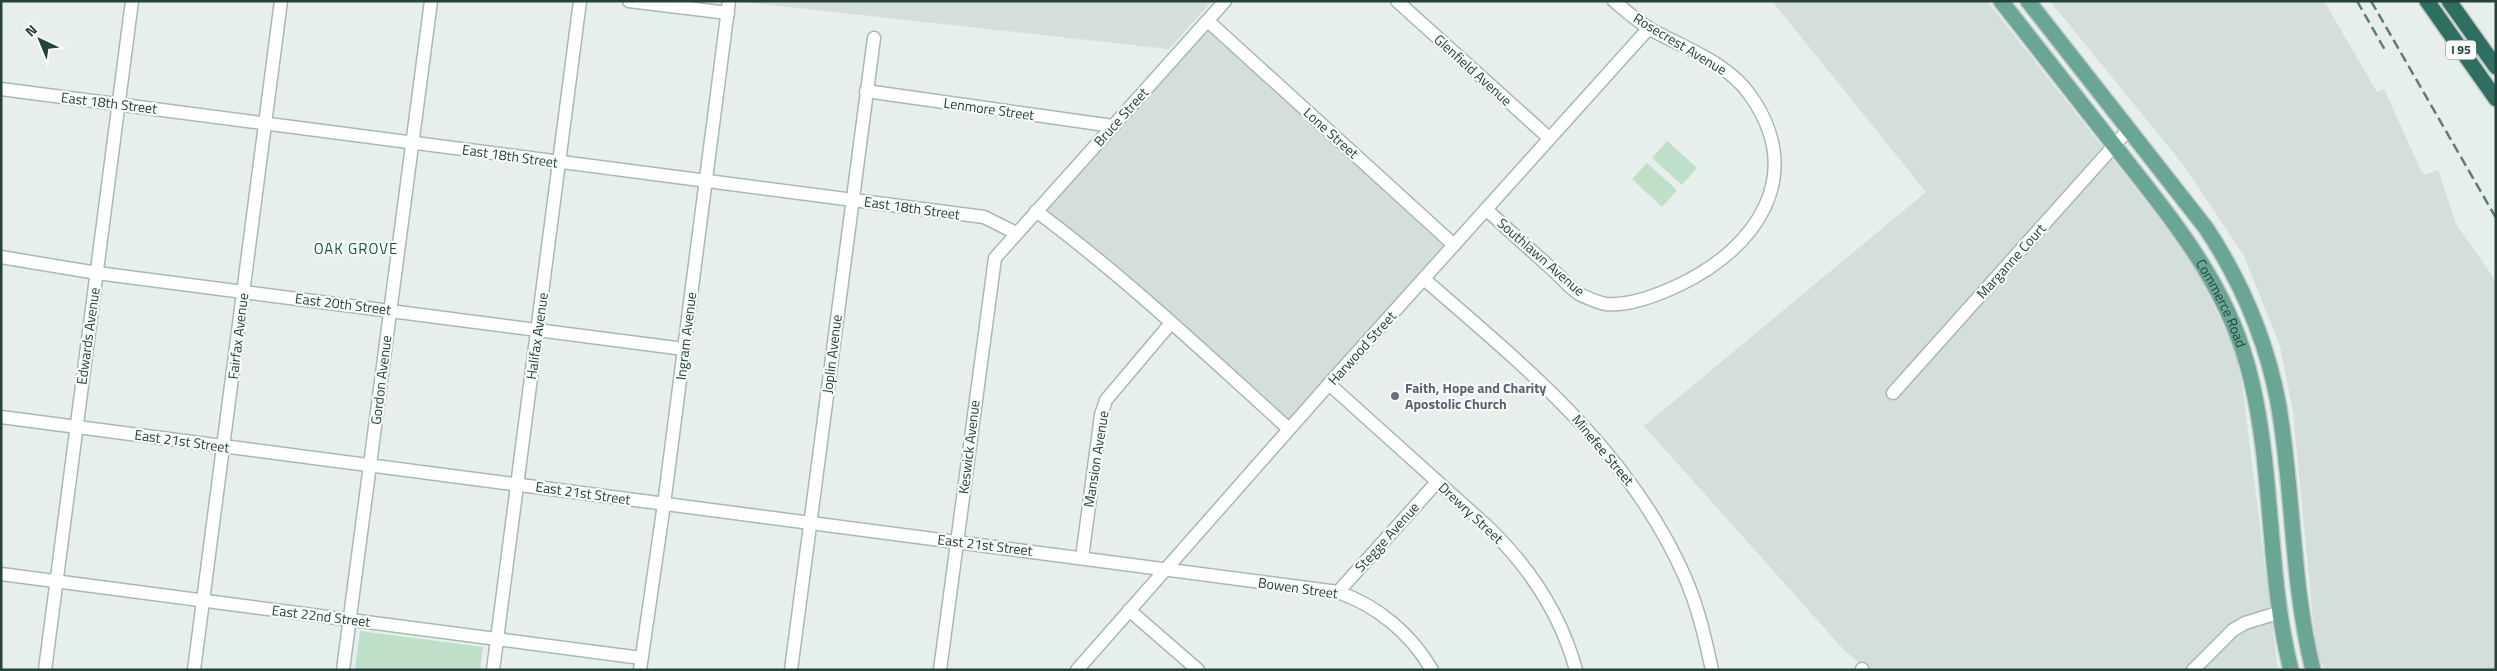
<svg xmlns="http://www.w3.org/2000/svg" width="2497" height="671" viewBox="0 0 2497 671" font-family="'Titillium Web',sans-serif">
	<rect width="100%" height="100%" fill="#e6efeb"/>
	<g fill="#d4dfda">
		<path d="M734 1H1212L1169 49Z"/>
		<path d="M1772 1H1987L2193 261 2235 351 2242 383 2278 670H1867L1844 650 1644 426 1926 192Z"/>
		<path d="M2050 1H2324L2377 92 2384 89 2423 175 2438 170 2456 224 2496 281V670H2325L2316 651 2293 412 2280 346 2244 256 2185 167Z"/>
		<path d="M1207 21 1454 245 1289 429 1038 209Z"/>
	</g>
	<g fill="#bfe0c8">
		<path d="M1667 141 1697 168 1682 185 1652 158Z"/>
		<path d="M1647 163 1677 190 1662 207 1632 179Z"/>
		<path d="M360 631 483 647 480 670H355Z"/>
	</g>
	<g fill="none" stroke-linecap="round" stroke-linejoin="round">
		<defs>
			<g id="minor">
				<path d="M629 1 728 13"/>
				<path d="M1397 1 1549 138"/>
				<path d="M1208 21 1454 245"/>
				<path d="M1 89 984 217 1016 233"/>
				<path d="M866 91 1113 126"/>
				<path d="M1486 209C1508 230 1531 250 1553 270 1562 278 1571 290 1581 295 1588 298 1599 303 1606 304 1630 306 1658 295 1679 285 1757 248 1807 175 1750 95 1727 62 1684 48 1650 29 1637 21 1626 11 1614 1"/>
				<path d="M1036 211C1125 277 1207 355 1289 429"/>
				<path d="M1 257 97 273 684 349"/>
				<path d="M1424 279C1525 367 1628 449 1684 575 1698 606 1705 638 1712 670"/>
				<path d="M1329 384 1489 528C1529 567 1561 615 1576 670"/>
				<path d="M1893 393 2129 129"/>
				<path d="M1 417 1338 592C1378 606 1411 634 1432 670"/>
				<path d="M1082 558 1101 415 1106 400 1171 323"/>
				<path d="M1 574 641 658"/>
				<path d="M1338 592 1437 482"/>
				<path d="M1129 610 1198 670"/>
				<path d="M1862 669V670"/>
				<path d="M45 670 132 1"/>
				<path d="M194 670 281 1"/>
				<path d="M343 670 431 1"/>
				<path d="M493 670 580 1"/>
				<path d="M640 670 664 504 729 1"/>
				<path d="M791 670 874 38"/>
				<path d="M940 670 995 258 1225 1"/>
				<path d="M1077 670 1329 384 1649 28"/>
				<path d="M2193 670 2233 630 2245 623 2281 612"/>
			</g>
			<g id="major">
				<path id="s1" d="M2001 1C2040 51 2079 100 2117 149 2174 222 2229 286 2251 379 2274 474 2267 575 2291 670"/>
				<path d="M2028 1 2206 228C2241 281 2266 339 2278 402 2294 491 2291 582 2313 670"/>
			</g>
			<g id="highway">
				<path d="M2427 1 2496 99"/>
				<path d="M2449 1 2496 67"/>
			</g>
		</defs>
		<use href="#minor" stroke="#a8b8b2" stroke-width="15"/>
		<use href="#major" stroke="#c2cac8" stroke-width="18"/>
		<use href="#highway" stroke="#c2cac8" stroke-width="18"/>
		<use href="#minor" stroke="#fff" stroke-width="12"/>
		<use href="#major" stroke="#6aa596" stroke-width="15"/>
		<use href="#highway" stroke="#2f6f62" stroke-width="15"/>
		<g stroke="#5f7d75" stroke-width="2.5" stroke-dasharray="10 5" stroke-linecap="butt">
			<path d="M2357 1 2385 50"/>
			<path d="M2371 1 2496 218"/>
		</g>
	</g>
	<circle fill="#6b7280" stroke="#f7fbf9" stroke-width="2" cx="1395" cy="396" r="5"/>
	<g text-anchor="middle" stroke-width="4.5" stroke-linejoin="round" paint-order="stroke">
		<rect fill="#f7fbf9" stroke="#637a73" stroke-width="1" x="2446" y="40.5" width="30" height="19" rx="4"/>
		<g font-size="12" font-weight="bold" fill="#24423a">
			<text x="2461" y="54">I 95</text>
		</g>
		<g font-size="14" fill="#24423a" stroke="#f7fbf9">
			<text transform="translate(1680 44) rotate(31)" y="5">Rosecrest Avenue</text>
			<text transform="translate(1473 70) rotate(42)" y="5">Glenfield Avenue</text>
			<text transform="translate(109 103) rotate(7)" y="5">East 18th Street</text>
			<text transform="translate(989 109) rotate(8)" y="5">Lenmore Street</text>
			<text transform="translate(1121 117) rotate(-48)" y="5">Bruce Street</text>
			<text transform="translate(1331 133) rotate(42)" y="5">Lone Street</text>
			<text transform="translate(510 156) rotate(8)" y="5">East 18th Street</text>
			<text transform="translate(912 208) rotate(8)" y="5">East 18th Street</text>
			<text transform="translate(1541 257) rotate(41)" y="5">Southlawn Avenue</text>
			<text transform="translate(2011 261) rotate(-48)" y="5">Marganne Court</text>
			<text transform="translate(343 304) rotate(7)" y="5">East 20th Street</text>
			<text dy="5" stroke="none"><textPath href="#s1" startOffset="375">Commerce Road</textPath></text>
			<text transform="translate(88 336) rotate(-82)" y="5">Edwards Avenue</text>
			<text transform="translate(238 336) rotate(-83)" y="5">Fairfax Avenue</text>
			<text transform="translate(537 336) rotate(-82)" y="5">Halifax Avenue</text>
			<text transform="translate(686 336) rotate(-83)" y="5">Ingram Avenue</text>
			<text transform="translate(1362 348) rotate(-48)" y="5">Harwood Street</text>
			<text transform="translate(832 354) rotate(-83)" y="5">Joplin Avenue</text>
			<text transform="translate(381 380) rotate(-83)" y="5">Gordon Avenue</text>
			<text transform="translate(182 441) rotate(8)" y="5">East 21st Street</text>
			<text transform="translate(969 447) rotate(-83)" y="5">Keswick Avenue</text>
			<text transform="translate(1603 450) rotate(50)" y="5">Minefee Street</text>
			<text transform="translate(1096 459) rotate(-81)" y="5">Mansion Avenue</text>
			<text transform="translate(583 493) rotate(8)" y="5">East 21st Street</text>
			<text transform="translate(1471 513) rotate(43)" y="5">Drewry Street</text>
			<text transform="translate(1387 537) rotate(-48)" y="5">Stegge Avenue</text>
			<text transform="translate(985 545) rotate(7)" y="5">East 21st Street</text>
			<text transform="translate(1298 588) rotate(8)" y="5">Bowen Street</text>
			<text transform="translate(321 616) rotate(7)" y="5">East 22nd Street</text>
		</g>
		<g font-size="14" font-weight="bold" fill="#5b616d" stroke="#f7fbf9" text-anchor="start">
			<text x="1405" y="393">Faith, Hope and Charity<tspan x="1405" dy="16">Apostolic Church</tspan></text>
		</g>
		<g font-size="15" letter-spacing="1" fill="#1f5548" stroke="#f7fbf9">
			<text x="356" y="254">OAK GROVE</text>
		</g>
	</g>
	<rect width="2497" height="671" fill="none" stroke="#24423a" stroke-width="5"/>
	<g transform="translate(40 40) rotate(316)" stroke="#f7fbf9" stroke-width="4" paint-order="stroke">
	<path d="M0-4L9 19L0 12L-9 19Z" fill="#24423a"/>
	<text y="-8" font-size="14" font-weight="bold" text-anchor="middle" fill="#24423a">N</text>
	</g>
</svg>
